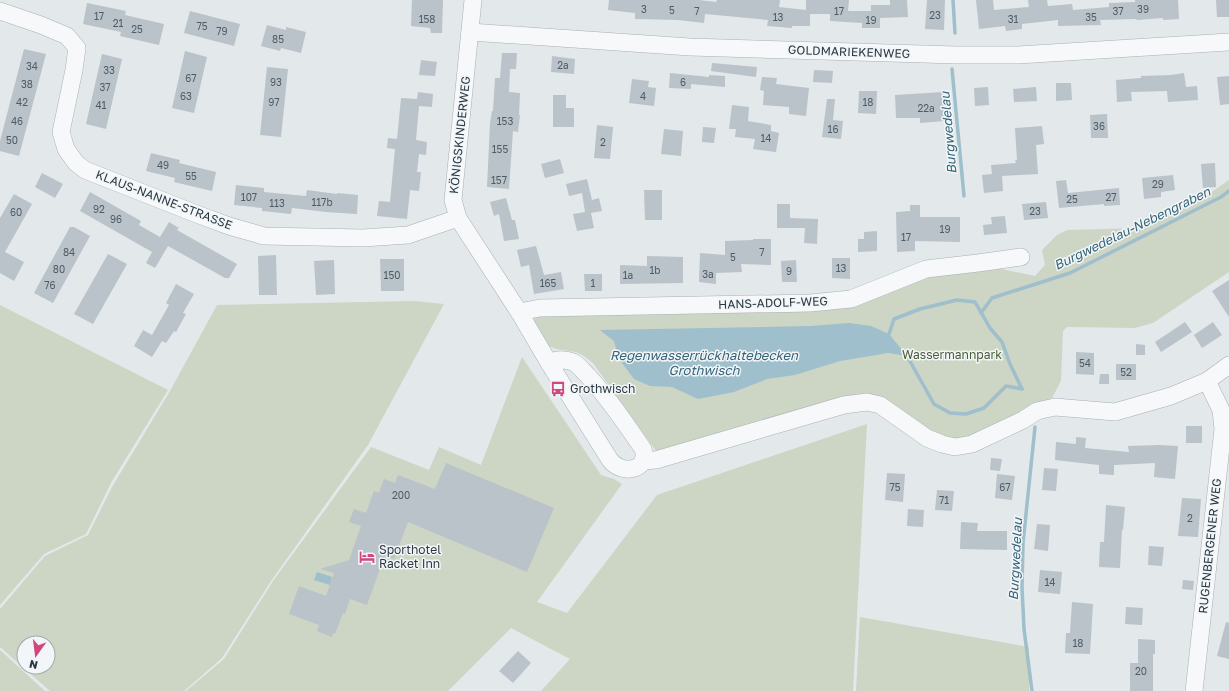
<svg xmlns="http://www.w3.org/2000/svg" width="1229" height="691" viewBox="0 0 1229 691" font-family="'Golos Text',sans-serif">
	<rect width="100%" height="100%" fill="#e3e8eb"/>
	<g fill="#cdd5c4" fill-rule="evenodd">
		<path d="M1229 180V272L1153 323 1135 328 1067 327 1063 331 1061 381 1052 398 981 434 954 440 934 437 877 404 659 455 593 363 584 356 576 352 556 349 549 346 535 323 534 316 850 302 928 274 996 268 1035 276 1045 265 1042 250 1057 235 1067 230 1141 228 1149 222 1196 203Z"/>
		<path d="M414 301 444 304 368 445 271 581 222 658 184 691H50L0 647V609L45 556 88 535 112 487 170 391 217 305ZM24 643H48V667H24Z"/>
		<path d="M0 305 168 390 112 481 86 534 44 554 0 605Z"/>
		<path d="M522 357 601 475 614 479 622 484 537 602 567 613 657 495 867 424 853 691H541L570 659 511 628 448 691H186L224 659 273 581 371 447 429 470 439 447 481 465Z"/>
		<path d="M860 617 1029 647V691H856Z"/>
		<path d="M0 650 45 691H0Z"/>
	</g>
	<g fill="#9ebfcb">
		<path d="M849 323 871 326 889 334 907 356 888 353 840 361 795 375 767 379 734 392 698 399 672 387 650 386 634 379 619 359 614 341 600 330 811 326Z"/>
		<path d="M317 572 332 577 330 585 314 580Z"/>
	</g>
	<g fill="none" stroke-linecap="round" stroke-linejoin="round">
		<g stroke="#9ebfcb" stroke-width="3.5">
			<path d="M953 0 955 33"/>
			<path d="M952 69 964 196"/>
			<path d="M981 313 992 298 1070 273 1221 197 1229 191"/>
			<path d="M889 334 894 319 920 309 957 300 975 302 990 328 1002 342 1010 364 1022 389"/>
			<path d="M907 356 934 404 950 413 966 414 984 408 1006 386 1022 389"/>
			<path d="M1032 691 1024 629 1022 587 1023 543 1035 427"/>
		</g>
	</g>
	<g fill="#bac3c9">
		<path d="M412 0H443L442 33H431L430 28 411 26Z"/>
		<path d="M609 0H699L716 2 717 0H780L779 7 806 10V0H849L848 11H871V5H890V0H907L908 17 880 18V28H862V23L830 21V14H810V26H792V28L767 26 768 20 705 14 704 23 678 20 635 19V13L608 10Z"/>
		<path d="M927 0H945L944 30 925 29Z"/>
		<path d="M976 0H993L994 10 1029 7 1028 0H1047L1048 6 1072 4 1073 10 1109 7V3L1135 2V0H1178L1179 19 1163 20V18L1137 20 1136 19 1100 20 1101 25 1058 26V20L1022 24V29L1006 31 1005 26 979 29Z"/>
		<path d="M1216 0H1229V17H1217Z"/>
		<path d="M87 3 126 11 125 15 164 24 159 45 120 36 121 32 83 24Z"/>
		<path d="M190 11 240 24 234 46 184 33Z"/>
		<path d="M267 25 286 30V27L306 32 301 53 281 48 280 51 261 46Z"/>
		<path d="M24 49 46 54 19 156 0 151V141Z"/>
		<path d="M185 51 207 57 194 113 172 108Z"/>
		<path d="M502 53H517L516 69H510L509 92 520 93 519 115H520L518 132 513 131 509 189 487 187 490 123 492 111H493L495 78H500Z"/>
		<path d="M102 54 122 59 106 129 86 124Z"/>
		<path d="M552 56 575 59 574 74 551 72Z"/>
		<path d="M421 60 437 62 435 76 419 75Z"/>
		<path d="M712 63 757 67 756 77 711 71Z"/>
		<path d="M267 67 288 69 281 137 260 135Z"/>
		<path d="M814 70 833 71 832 83 813 82Z"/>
		<path d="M670 73 709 77V75L725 76V87L691 84V89L669 88Z"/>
		<path d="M1184 73 1186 87 1197 86 1198 100 1168 102 1167 91 1131 92 1132 101 1117 102 1116 80 1141 78V76L1171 75Z"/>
		<path d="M1229 76V104L1220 105 1217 77Z"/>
		<path d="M762 77 777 78 776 84 809 88 806 116 789 114V107L763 105 764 91 760 90Z"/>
		<path d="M632 79 649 81 648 87 656 88 654 106 629 103Z"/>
		<path d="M1056 83H1071L1072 100 1056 101Z"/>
		<path d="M988 87 989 105 975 106 974 88Z"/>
		<path d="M1036 87 1037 101 1014 102 1013 89Z"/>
		<path d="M859 91H877L876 114 858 113Z"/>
		<path d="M418 92 433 94 432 107 419 106 416 140 427 142 426 155 419 154 417 172H421L419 191 410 190 407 219 377 216 379 201 390 202 395 149 387 148 388 138 397 139 401 98 417 99Z"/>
		<path d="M943 92 945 121 920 123V118H896L895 95Z"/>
		<path d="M553 95H566V108H574V127H553Z"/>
		<path d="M827 99H835L833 120 843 121 841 139 822 137Z"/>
		<path d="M732 105 749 107 748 121 771 125V131L779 133 776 152 753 149 755 139 735 137 736 129H729Z"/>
		<path d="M1107 114 1108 138H1091L1090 115Z"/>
		<path d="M597 125 613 127 610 159 594 158Z"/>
		<path d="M1042 126 1044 144 1036 145 1038 174 1002 176 1003 191 984 193 982 175 992 174 991 165 1016 163 1015 160H1017L1015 128Z"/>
		<path d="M703 127 716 128 714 143 702 142Z"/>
		<path d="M664 129 683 131 681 156 661 154Z"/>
		<path d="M151 153 180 160 179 163 216 172 212 191 174 182 175 178 146 171Z"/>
		<path d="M560 159 564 173 545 178 541 164Z"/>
		<path d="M1215 163 1216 187 1203 188 1201 164Z"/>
		<path d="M42 173 63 184 55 198 35 187Z"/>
		<path d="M1173 175 1175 190 1161 192V197L1144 199 1142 178Z"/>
		<path d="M587 179 592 200 599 198 602 211 591 213 594 228 577 231 573 214 585 212 582 193 569 196 566 184Z"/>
		<path d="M1066 180 1068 193 1119 188 1120 205 1104 206V204L1059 208 1056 181Z"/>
		<path d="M236 185 264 188V192L306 196 307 190 337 194V193L358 195 357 214 326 212 292 208 291 214 262 211V208L234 205Z"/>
		<path d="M644 190H662V220H645Z"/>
		<path d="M90 192 141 221 139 225 160 237 169 222 179 228 177 230 237 264 229 278H225L168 246 155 268 146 263 152 252 80 211Z"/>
		<path d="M14 194 32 204 5 252 24 262 14 281 0 273V218Z"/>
		<path d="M506 198 512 220H515L519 239 504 241 499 214 494 216 490 202Z"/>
		<path d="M1046 202 1048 218 1024 220 1022 204Z"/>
		<path d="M777 204H790V218L818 219 817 244 804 243 805 228H777Z"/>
		<path d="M910 205H920V217H960V242L915 241V251L897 252 896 212 910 211Z"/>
		<path d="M1005 216 1007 233 984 235 983 225 992 224 991 217Z"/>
		<path d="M70 227H74L90 236 53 303 34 293Z"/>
		<path d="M877 231V251L858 252V239H864V232Z"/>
		<path d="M753 239H771V265L741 264 742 272 716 273V284L699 282 700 253 725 255V241L753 240Z"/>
		<path d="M536 246 544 275 561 272 564 289 534 294 529 265 521 267 517 250Z"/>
		<path d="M108 254 127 264 93 324 74 314Z"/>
		<path d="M276 255 277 295H259L258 256Z"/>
		<path d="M647 256 683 257V283L620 284V265L647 266Z"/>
		<path d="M832 258H850V279L832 278Z"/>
		<path d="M380 259H404V291H381Z"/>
		<path d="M334 260 335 294 316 295 314 261Z"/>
		<path d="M796 260 797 282H782L781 261Z"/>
		<path d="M584 274H602V291H585Z"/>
		<path d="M1229 280V317L1212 291Z"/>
		<path d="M176 284 194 294 183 313 186 314 176 332 174 331 166 343 162 341 152 357 134 346 143 330 152 335 169 305 166 303Z"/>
		<path d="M1185 322 1192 332 1161 352 1155 342Z"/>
		<path d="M1213 322 1222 335 1202 348 1194 335Z"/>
		<path d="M1136 344 1145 345V355H1136Z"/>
		<path d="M1076 352 1094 353V375L1076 374Z"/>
		<rect x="1116" y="364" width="20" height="16"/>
		<path d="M1100 374H1109V384H1099Z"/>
		<rect x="1186" y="426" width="16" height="17"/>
		<path d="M1076 437 1086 438 1085 448 1129 452 1128 446 1160 445 1178 446 1175 479 1154 477 1155 463 1114 465V475L1099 474V465L1055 460 1056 442 1076 444Z"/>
		<path d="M991 458 1002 459 1000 471 990 470Z"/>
		<path d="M446 463 554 508 527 572 408 522 394 559 385 555 367 605 350 599 345 614 343 613 335 634 333 633 332 637 317 631 319 625 289 614 299 586 326 596 334 573 320 569 349 560 361 526 349 522 354 509 366 513 374 491 379 493 384 479 395 483 398 475 435 489Z"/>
		<path d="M1044 468 1058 469 1056 491 1042 490Z"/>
		<path d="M887 473 905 474 903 502 885 500Z"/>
		<path d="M997 474 1015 476 1012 500 995 498Z"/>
		<path d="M937 490 954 491 952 511 935 510Z"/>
		<path d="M1182 498 1201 499 1198 537 1178 536Z"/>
		<path d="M1106 505 1125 507 1123 530H1122L1120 568 1099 567 1100 542H1104Z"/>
		<path d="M908 509 924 510 923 527 907 526Z"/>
		<path d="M961 522 978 523 977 531H1007V550L960 549Z"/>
		<path d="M1037 524 1050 525 1048 551 1034 549Z"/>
		<path d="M1149 546 1164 547 1162 566 1148 565Z"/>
		<path d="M1040 570 1062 572 1060 594 1038 592Z"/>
		<path d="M1183 580 1194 581 1193 590 1182 589Z"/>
		<path d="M1072 602 1093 604 1090 654 1065 653 1066 633H1070Z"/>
		<path d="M1126 607 1143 608 1142 625 1125 624Z"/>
		<path d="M1226 622 1229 623V659L1217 656Z"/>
		<path d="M1138 639 1155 640V654H1153V691H1130V663H1138Z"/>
		<path d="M518 651 531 663 513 683 499 671Z"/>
	</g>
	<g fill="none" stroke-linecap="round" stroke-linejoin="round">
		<defs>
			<g id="minor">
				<path d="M473 0 453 200 458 218 519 312 549 363 610 460C622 476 650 470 643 449 626 424 609 399 589 377 584 372 580 366 573 362 565 359 557 359 549 363"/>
				<path d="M0 11 41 25 67 36 77 48 74 70 61 132 66 149 76 163 85 170 194 213 229 226 264 236 363 238 408 235 458 218"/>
				<path d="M470 32 690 47 957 55H1018L1229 42"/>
				<path d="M519 312 540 308 810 303 851 299 926 269 978 263 1021 257"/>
				<path d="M643 461 656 460 844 405 867 402 880 405 927 438 942 444 955 447 972 444 1023 420 1037 411 1055 407 1115 412 1171 396 1207 381 1229 365"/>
				<path d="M1194 691 1223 429 1221 410 1207 381"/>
			</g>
		</defs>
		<use href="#minor" stroke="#a8b0b6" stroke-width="18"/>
		<use href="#minor" stroke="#f6f8f9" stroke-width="17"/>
	</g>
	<defs>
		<symbol id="bus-bare" viewBox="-9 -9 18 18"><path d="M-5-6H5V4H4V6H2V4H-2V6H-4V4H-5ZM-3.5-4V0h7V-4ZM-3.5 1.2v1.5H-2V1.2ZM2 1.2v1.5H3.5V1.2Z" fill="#d0487f" stroke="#f3f6f8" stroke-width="2.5" paint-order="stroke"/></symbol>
		<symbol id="hotel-bare" viewBox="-9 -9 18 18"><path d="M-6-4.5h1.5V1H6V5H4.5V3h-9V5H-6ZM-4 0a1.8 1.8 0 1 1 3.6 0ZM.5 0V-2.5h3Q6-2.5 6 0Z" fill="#d0487f" stroke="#f3f6f8" stroke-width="2.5" paint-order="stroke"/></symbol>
	</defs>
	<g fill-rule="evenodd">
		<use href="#bus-bare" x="547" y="378" width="22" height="22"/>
		<use href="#hotel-bare" x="356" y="546" width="22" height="22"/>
	</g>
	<g text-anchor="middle" stroke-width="3" stroke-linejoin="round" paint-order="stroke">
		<g font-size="10" fill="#4e5c65">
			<text x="644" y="13">3</text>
			<text x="1143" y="13">39</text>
			<text x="672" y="14">5</text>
			<text x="697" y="15">7</text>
			<text x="839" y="15">17</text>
			<text x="1118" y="15">37</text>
			<text x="935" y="19">23</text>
			<text x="99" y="20">17</text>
			<text x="778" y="21">13</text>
			<text x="1091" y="21">35</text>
			<text x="427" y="23">158</text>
			<text x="1013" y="23">31</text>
			<text x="871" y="24">19</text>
			<text x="118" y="27">21</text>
			<text x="202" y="30">75</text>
			<text x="137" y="33">25</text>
			<text x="222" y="35">79</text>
			<text x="278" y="43">85</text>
			<text x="563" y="69">2a</text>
			<text x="32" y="70">34</text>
			<text x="109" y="74">33</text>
			<text x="191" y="82">67</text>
			<text x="276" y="86">93</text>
			<text x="683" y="86">6</text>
			<text x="27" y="88">38</text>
			<text x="105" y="91">37</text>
			<text x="186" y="100">63</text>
			<text x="643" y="100">4</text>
			<text x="22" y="106">42</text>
			<text x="274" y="106">97</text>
			<text x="868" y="106">18</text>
			<text x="101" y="109">41</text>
			<text x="926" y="112">22a</text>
			<text x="17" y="125">46</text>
			<text x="505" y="125">153</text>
			<text x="1099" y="130">36</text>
			<text x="833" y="133">16</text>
			<text x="766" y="142">14</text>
			<text x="12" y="144">50</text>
			<text x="603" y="146">2</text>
			<text x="500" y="153">155</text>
			<text x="163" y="169">49</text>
			<text x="191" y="180">55</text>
			<text x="499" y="184">157</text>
			<text x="1158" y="188">29</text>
			<text x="249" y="201">107</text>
			<text x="1111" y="201">27</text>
			<text x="1072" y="203">25</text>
			<text x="322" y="206">117b</text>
			<text x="277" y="207">113</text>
			<text x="99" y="213">92</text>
			<text x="1035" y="215">23</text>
			<text x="16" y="216">60</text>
			<text x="116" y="223">96</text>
			<text x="945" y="233">19</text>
			<text x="906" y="241">17</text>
			<text x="69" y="256">84</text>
			<text x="762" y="256">7</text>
			<text x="733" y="261">5</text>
			<text x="841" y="272">13</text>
			<text x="59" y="273">80</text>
			<text x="655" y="274">1b</text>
			<text x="789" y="275">9</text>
			<text x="708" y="278">3a</text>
			<text x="392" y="279">150</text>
			<text x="628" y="279">1a</text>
			<text x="548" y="287">165</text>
			<text x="593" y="287">1</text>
			<text x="50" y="289">76</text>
			<text x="1085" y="367">54</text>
			<text x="1126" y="376">52</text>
			<text x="895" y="491">75</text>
			<text x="1005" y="491">67</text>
			<text x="401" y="499">200</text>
			<text x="944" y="504">71</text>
			<text x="1190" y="522">2</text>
			<text x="1050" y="586">14</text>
			<text x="1078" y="647">18</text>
			<text x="1141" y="675">20</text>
		</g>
		<g font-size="12" fill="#2a3a44" stroke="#f3f6f8">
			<text transform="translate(849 52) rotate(2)" y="4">GOLDMARIEKENWEG</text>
			<text transform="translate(460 135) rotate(-84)" y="4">KÖNIGSKINDERWEG</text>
			<text transform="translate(164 200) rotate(21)" y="4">KLAUS-NANNE-STRASSE</text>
			<text transform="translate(773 303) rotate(-2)" y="4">HANS-ADOLF-WEG</text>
			<text transform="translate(1210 546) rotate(-84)" y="4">RUGENBERGENER WEG</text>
		</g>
		<g font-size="12" fill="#495f38" stroke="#f3f6f8">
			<text x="952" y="359">Wassermannpark</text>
		</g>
		<g font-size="12" fill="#2a3a44" stroke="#f3f6f8" text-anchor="start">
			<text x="570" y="393">Grothwisch</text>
			<text x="379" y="554">Sporthotel<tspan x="379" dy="14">Racket Inn</tspan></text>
		</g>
		<g font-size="13" font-style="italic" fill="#346478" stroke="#f3f6f8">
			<text transform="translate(948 133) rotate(-95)" y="5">Burgwedelau</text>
			<text transform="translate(1132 228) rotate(-26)" y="5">Burgwedelau-Nebengraben</text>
			<text x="704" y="360">Regenwasserrückhaltebecken<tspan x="704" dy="15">Grothwisch</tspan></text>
			<text transform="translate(1015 559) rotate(-87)" y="5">Burgwedelau</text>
		</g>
	</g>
	<g transform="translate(36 655) rotate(194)"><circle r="19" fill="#f3f6f8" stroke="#a3abb0"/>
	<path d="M0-3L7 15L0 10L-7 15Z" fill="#d0487f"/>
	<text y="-6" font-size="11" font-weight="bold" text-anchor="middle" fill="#2a3a44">N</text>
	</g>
</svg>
